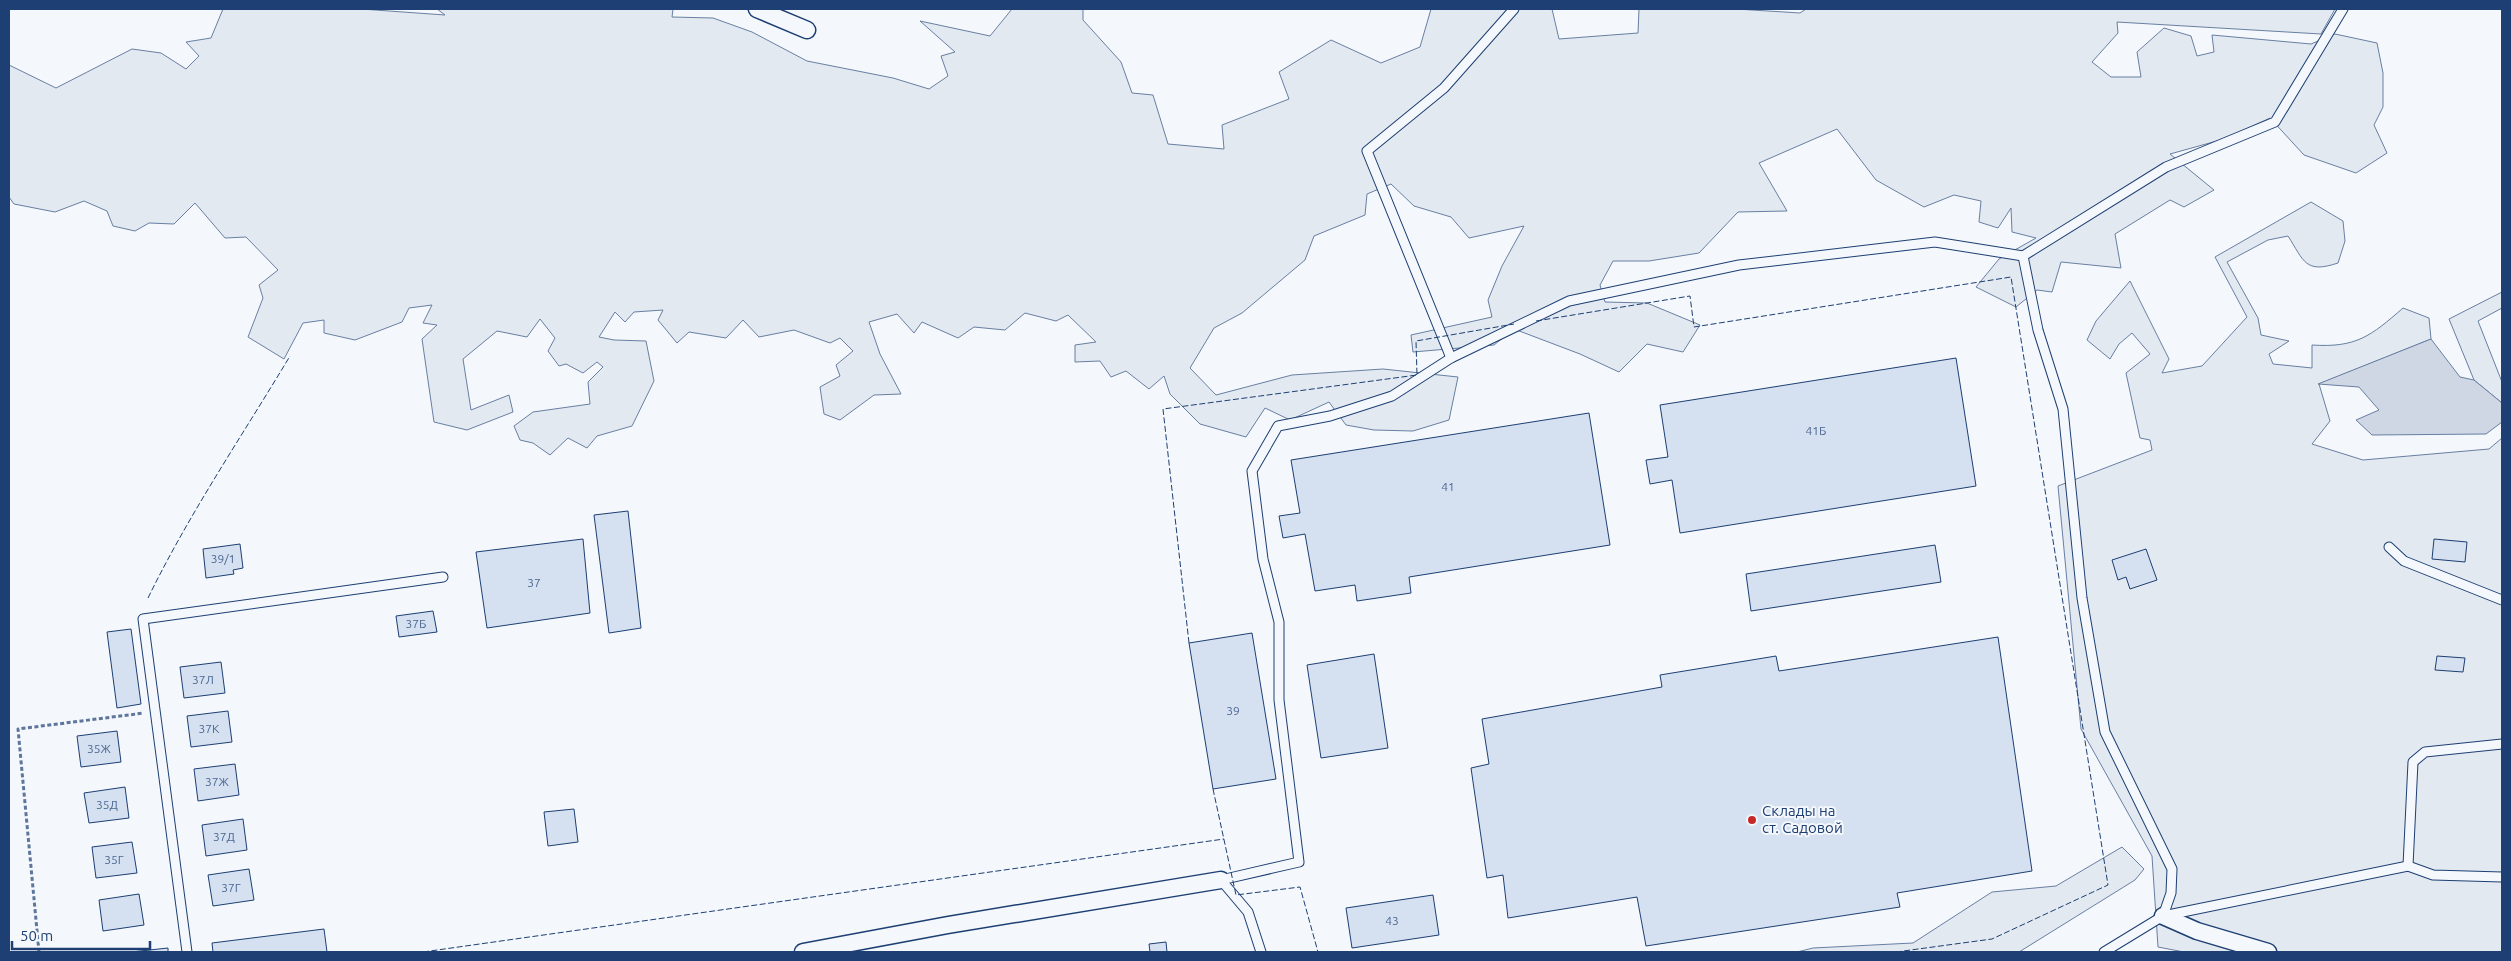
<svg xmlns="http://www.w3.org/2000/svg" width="2511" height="961" viewBox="0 0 2511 961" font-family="Ubuntu,sans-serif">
	<rect width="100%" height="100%" fill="#f4f7fb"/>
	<g fill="#e3e9f0" stroke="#687fa3">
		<path d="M223 9H361L445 15 437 9H673L672 17 713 18 752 32 807 61 893 78 929 89 948 76 941 56 955 52 920 21 990 36 1012 9H1083V20L1121 62 1132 93 1153 95 1168 144 1224 149 1222 125 1289 99 1279 72 1331 40 1381 63 1420 47 1431 9H1552L1559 39 1638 33 1639 9H1736L1800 13 1806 9H2335L2321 34 2117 22 2118 33 2092 62 2111 77H2141L2137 52 2164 28 2191 36 2197 56 2214 52 2212 35 2311 44 2335 34 2377 43 2383 73V107L2374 125 2387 153 2356 173 2304 155 2270 118 2224 139 2170 154 2214 190 2184 207 2170 200 2115 234 2121 268 2061 262 2052 292 2037 290 2016 307 1976 287 1999 259 2036 238 2012 232 2011 208 1998 228 1979 222 1981 201 1954 195 1924 207 1876 180 1837 129 1759 163 1787 211 1738 212 1699 253 1649 261H1613L1600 285 1605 302 1647 303 1700 325 1683 352 1647 344 1619 372 1580 354 1514 329 1494 345 1413 352 1411 335 1492 317 1488 300 1502 266 1524 226 1469 238 1451 217 1414 206 1391 184 1367 194 1365 215 1314 236 1305 260 1242 313 1214 328 1190 368 1216 395 1292 375 1383 369 1458 377 1449 420 1413 431 1374 430 1346 425 1329 402 1290 420 1265 408 1246 437 1200 424 1170 394 1164 376 1149 389 1126 371 1111 377 1100 361 1075 362V345L1096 342 1068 315 1056 321 1025 313 1005 330 974 327 958 338 922 322 914 333 897 314 869 322 880 354 901 394 874 395 840 420 824 414 820 387 840 376 836 365 853 351 840 338 830 343 794 330 759 337 743 320 726 338 689 332 677 343 658 320 663 310 634 312 625 322 615 312 599 337 614 340 646 341 654 381 632 426 597 436 587 448 568 438 550 455 533 443 520 440 514 426 533 412 590 404 588 382 603 367 597 362 583 373 566 364 559 366 548 351 555 338 540 319 527 337 497 331 463 359 471 410 509 395 513 412 467 430 434 422 422 339 437 325 423 323 432 305 409 308 402 322 355 340 324 333V320L303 323 284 359 248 337 263 298 259 285 278 270 246 237 225 238 195 203 174 224 149 223 135 231 113 226 107 211 84 201 55 212 14 204 9 197V65L56 88 132 49 161 53 186 69 199 56 186 42 211 38Z"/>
		<path d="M2311 202 2343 221 2345 241 2338 263C2305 274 2304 261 2288 236L2268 240 2227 262 2258 318 2261 335 2289 341 2269 354 2273 364 2312 368V345C2356 348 2371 336 2403 308L2429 318 2431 339 2319 384 2330 421 2312 444 2363 460 2489 449 2502 438V952H2184L2158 947 2152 856 2081 729 2058 486 2152 450 2150 440 2140 438 2126 373 2150 354 2132 333 2119 344 2110 359 2087 340 2096 321 2130 281 2169 359 2162 373 2202 366 2247 317 2215 257Z"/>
		<path d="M2502 292V308L2478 321 2502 382V403L2474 380 2449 319Z"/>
		<path d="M2122 847 2144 869 2135 880 2019 952H1797L1813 948 1913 943 1992 892 2056 886Z"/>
	</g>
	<path fill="#cfd7e4" stroke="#687fa3" d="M2431 339 2460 377 2474 380 2502 403V422L2486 434 2372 435 2356 420 2379 410 2359 387 2318 384Z"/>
	<g fill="#d5e0f0" stroke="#1d3f73">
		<path d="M1956 358 1976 486 1680 533 1672 480 1650 484 1646 460 1668 457 1660 405Z"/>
		<path d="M1589 413 1610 545 1409 577 1411 593 1357 601 1355 585 1315 591 1305 534 1283 538 1279 516 1300 513 1291 460Z"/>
		<path d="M628 511 641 628 609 633 594 515Z"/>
		<path d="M583 539 590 613 487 628 476 552Z"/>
		<path d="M2434 539 2467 542 2465 562 2432 559Z"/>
		<path d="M240 544 243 568 233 570 234 574 206 578 203 549Z"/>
		<path d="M1935 545 1941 582 1751 611 1746 574Z"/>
		<path d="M2146 549 2157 580 2130 589 2126 577 2118 580 2112 560Z"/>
		<path d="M433 611 437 632 399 637 396 616Z"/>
		<path d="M131 629 141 704 117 708 107 632Z"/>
		<path d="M1252 633 1276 779 1213 789 1189 643Z"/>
		<path d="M1998 637 2032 871 1897 893 1900 907 1646 946 1637 897 1508 918 1503 875 1487 878 1471 768 1489 764 1482 719 1662 687 1660 675 1776 656 1779 671Z"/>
		<path d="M1374 654 1388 748 1321 758 1307 665Z"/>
		<path d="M2437 656 2465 658 2463 672 2435 670Z"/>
		<path d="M221 662 225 693 184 698 180 667Z"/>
		<path d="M228 711 232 742 191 747 187 716Z"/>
		<path d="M117 731 121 762 81 767 77 736Z"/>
		<path d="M235 764 239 795 198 801 194 769Z"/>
		<path d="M125 787 129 818 89 823 84 793Z"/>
		<path d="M574 809 578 842 548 846 544 812Z"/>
		<path d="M243 819 247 850 206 856 202 825Z"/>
		<path d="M132 842 137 873 96 878 92 847Z"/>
		<path d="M249 869 254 900 213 906 208 875Z"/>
		<path d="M139 894 144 925 103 931 99 900Z"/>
		<path d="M1433 895 1439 935 1352 948 1346 908Z"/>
		<path d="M324 929 327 952H213L212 943Z"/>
		<path d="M1166 942 1167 952H1150L1149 944Z"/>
		<path d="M168 948V952H131Z"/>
	</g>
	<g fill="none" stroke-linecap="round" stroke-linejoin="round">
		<defs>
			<g id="lane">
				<path d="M2023 256 2038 330 2063 409 2082 598 2105 732 2172 869 2171 893 2163 916"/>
				<path d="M1451 358 1367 151 1444 88 1514 9"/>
				<path d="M2389 547 2404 561 2502 600"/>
				<path d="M2408 866 2413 762 2425 752 2502 744"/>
				<path d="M187 952 143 619 443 577"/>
				<path d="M1261 952 1248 912 1221 880 1299 862 1279 700V622L1263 559 1252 471 1278 426 1330 416 1392 396 1451 358 1569 301 1739 265 1935 242 2023 256 2166 167 2275 122 2343 9"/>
				<path d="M2104 952 2163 916 2408 866 2433 875 2502 877"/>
			</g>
			<g id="street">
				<path d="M757 9 807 30"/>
				<path d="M2163 916 2197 931 2268 952"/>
				<path d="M803 952 948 925 1221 880"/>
			</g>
		</defs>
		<use href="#lane" stroke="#1d3f73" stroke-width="11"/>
		<use href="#street" stroke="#1d3f73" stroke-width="19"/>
		<path stroke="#5e769c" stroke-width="3" stroke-dasharray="4 2.5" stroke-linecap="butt" d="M39 952 18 729 144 713"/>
		<use href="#lane" stroke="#f4f7fb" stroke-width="9"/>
		<use href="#street" stroke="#f4f7fb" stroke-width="16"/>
		<g stroke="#1d3f73" stroke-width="1" stroke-dasharray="6 2.5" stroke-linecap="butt">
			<path d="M1536 321 1690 296 1694 327 2011 277 2108 885 1992 939 1896 952"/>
			<path d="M148 598C189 514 242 436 290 356"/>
			<path d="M1189 643 1163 409 1417 375 1416 341 1514 324"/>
			<path d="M1213 789 1236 895 1300 887 1318 952"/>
			<path d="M423 952 1224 839"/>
		</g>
	</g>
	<circle fill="#c62828" stroke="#f4f7fb" stroke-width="2" cx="1752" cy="820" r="5"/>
	<g text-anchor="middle" stroke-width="4" stroke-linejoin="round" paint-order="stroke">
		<g font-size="12" fill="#4b6792">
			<text x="1816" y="435">41Б</text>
			<text x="1448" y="491">41</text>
			<text x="223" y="563">39/1</text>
			<text x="534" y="587">37</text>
			<text x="416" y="628">37Б</text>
			<text x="203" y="684">37Л</text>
			<text x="1233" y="715">39</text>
			<text x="209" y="733">37К</text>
			<text x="99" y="753">35Ж</text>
			<text x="217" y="786">37Ж</text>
			<text x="107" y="809">35Д</text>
			<text x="224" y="841">37Д</text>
			<text x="114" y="864">35Г</text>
			<text x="231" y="892">37Г</text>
			<text x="1392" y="925">43</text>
		</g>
		<g font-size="15" fill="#1d3f73" stroke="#f4f7fb" text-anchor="start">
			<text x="1762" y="816">Склады на<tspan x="1762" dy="17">ст. Садовой</tspan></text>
		</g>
	</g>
	<rect width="2511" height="961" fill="none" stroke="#1d3f73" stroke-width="20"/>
	<path d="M12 941v8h138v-8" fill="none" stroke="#1d3f73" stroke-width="2.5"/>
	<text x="20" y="941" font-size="15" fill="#1d3f73" stroke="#f4f7fb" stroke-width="4" paint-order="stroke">50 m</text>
</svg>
